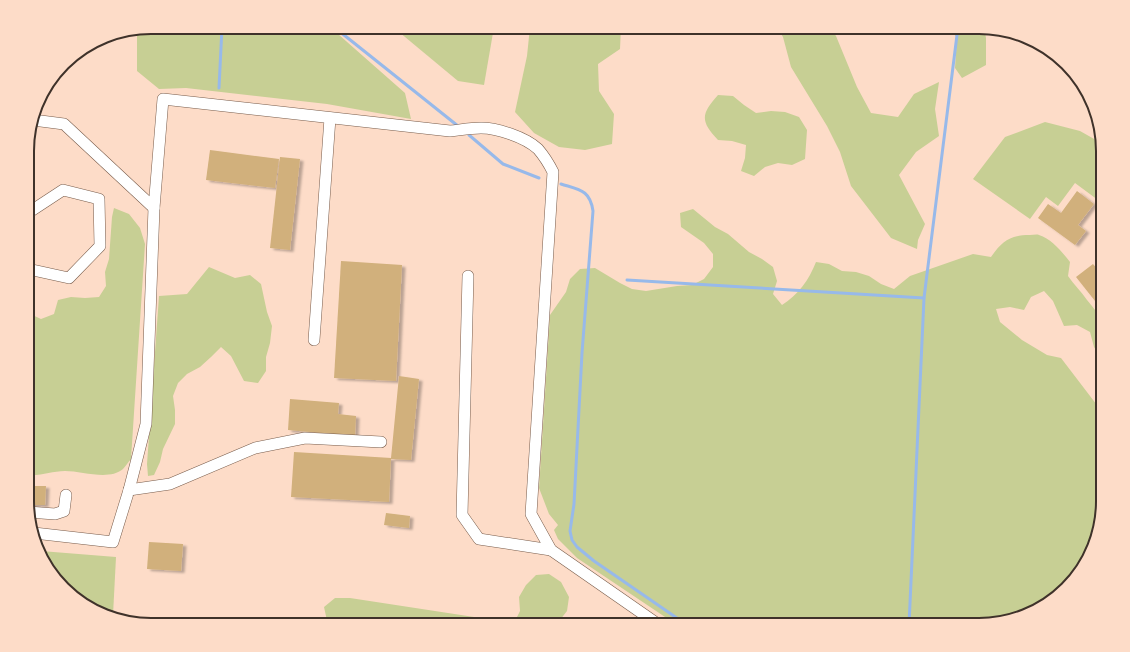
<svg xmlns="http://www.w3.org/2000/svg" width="1130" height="652" viewBox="0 0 1130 652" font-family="Inter,sans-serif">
	<defs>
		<filter id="shadow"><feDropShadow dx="3.5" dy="2" stdDeviation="1" flood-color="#0004"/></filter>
	</defs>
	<rect width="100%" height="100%" fill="#fddcc8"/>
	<g fill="#c7cf94">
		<path d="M151 27H337L338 34 405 93 411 119 327 104 186 88 159 89 137 71V30Z"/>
		<path d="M393 27H494L484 85 458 81Z"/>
		<path d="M530 27H621L620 49 598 64 599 91 614 114 612 144 585 150 559 147 534 133 515 112 527 56Z"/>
		<path d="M777 27H829L836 36 857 87 871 113 898 117 914 94 939 82 935 109 939 136 916 152 899 175 925 224 918 240 917 249 891 238 851 186 840 152 827 126 791 67 783 37Z"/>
		<path d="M913 27H979L984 28 986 38V65L962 78 955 68 957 37 947 28H941L913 33Z"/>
		<path d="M718 95 733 96 744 105 756 113 771 111 785 112 799 117 807 130 805 159 792 165 778 163 765 167 754 176 741 171 745 158 746 145 732 141 718 140C700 121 701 114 718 95Z"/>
		<path d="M1045 122 1080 131 1103 144V201L1102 203 1075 183 1058 206 1046 197 1030 219 973 179 1005 137Z"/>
		<path d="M114 208 129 214 140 228 145 244 131 459C128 462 126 466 123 469 109 481 82 471 65 471 52 471 42 476 28 475V313L41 319 54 314 58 300 71 297 85 298 99 297 106 286 105 272 109 259 112 217Z"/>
		<path d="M693 209 715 227 728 234 749 252 762 259 773 267 777 281 773 294 782 305C798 295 809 280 816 262L829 264 842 271 856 272 869 276 881 284 894 289 910 276 973 254 991 257C1002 241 1010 235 1030 235 1033 235 1037 234 1039 235 1052 239 1062 252 1070 262L1068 276C1074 285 1081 291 1087 300 1093 307 1095 311 1103 317V362L1094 347 1090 332 1077 325 1064 326 1053 301 1044 291 1031 297 1024 310 1010 307 996 309 1000 322 1022 340 1047 355 1061 358 1103 413V509L1087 563 1041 608 987 625H677L577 558 558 539 554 530 558 525 549 514 539 488 550 315 566 292 570 279 580 269 595 268 620 283 632 289 646 291 677 286 692 285 704 279 713 267V254L704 243 681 227 680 213Z"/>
		<path d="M209 267 235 278 250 275 261 284 267 312 272 326 270 343 266 357V371L258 383 244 381 231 356 221 347 211 357 200 367 187 374 178 383 173 396 175 410V424L163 449 160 462 154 475 148 476 147 464 159 296 187 294Z"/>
		<path d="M41 551 116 557 113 615 89 609 48 570Z"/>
		<path d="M549 574 561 582 569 597 567 611 556 625H328L324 607 335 598H350L514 623 520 611 519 597 526 585 536 575Z"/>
	</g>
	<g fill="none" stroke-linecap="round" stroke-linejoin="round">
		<g stroke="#97b9ea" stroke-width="3">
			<path d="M334 27 458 126"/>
			<path d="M219 88 222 27"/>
			<path d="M469 135 503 164 539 178"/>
			<path d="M561 184C580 190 590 190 593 211L582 353 574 504 570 531 572 540 577 547 594 561 687 625"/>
			<path d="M627 280 924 298"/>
			<path d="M909 625 924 298 958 27"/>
		</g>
	</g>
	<g fill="#d1b07b" filter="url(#shadow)">
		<path d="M210 150 279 159 275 188 206 180Z"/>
		<path d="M280 157 300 159 290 250 270 248Z"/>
		<path d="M1077 191 1094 204 1078 225 1086 231 1075 245 1038 218 1048 204 1061 213Z"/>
		<path d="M341 261 402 265 396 381 334 378Z"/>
		<path d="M1093 264 1103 276V311L1076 277Z"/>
		<path d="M399 376 419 379 411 460 391 459 389 502 291 497 294 452 391 458Z"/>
		<path d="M290 399 339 403 338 414 356 416 355 436 288 430Z"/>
		<path d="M28 486H46L45 505H28Z"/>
		<path d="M386 513 410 516 409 528 384 525Z"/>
		<path d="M149 542 183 544 181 571 147 569Z"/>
	</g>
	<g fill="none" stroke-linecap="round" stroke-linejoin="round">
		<defs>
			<g id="minor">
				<path d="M33 120 64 124 154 208 163 99 450 131C460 130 470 128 481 128 497 128 525 137 538 149 544 156 549 164 553 172L531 514 551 550 659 625"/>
				<path d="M28 213 63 190 99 199 100 246 69 278 28 269"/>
				<path d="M468 276 462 515 479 539 551 550"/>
				<path d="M314 340 330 118"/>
				<path d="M129 490 146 424 154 208"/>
				<path d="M28 512 55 514 64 511 66 495"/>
				<path d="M34 533 113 542 129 490 170 484 255 448 305 438 381 442"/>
			</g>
		</defs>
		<use href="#minor" stroke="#785c4b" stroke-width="12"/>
		<use href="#minor" stroke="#fff" stroke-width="11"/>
	</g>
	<path d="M0 0H1130V652H0ZM151 34H979A117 117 0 0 1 1096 151V501A117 117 0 0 1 979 618H151A117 117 0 0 1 34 501V151A117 117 0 0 1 151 34Z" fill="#fddcc8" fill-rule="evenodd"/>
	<path fill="none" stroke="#3f322a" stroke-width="2" d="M151 34H979A117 117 0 0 1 1096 151V501A117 117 0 0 1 979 618H151A117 117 0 0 1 34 501V151A117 117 0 0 1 151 34Z"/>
</svg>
